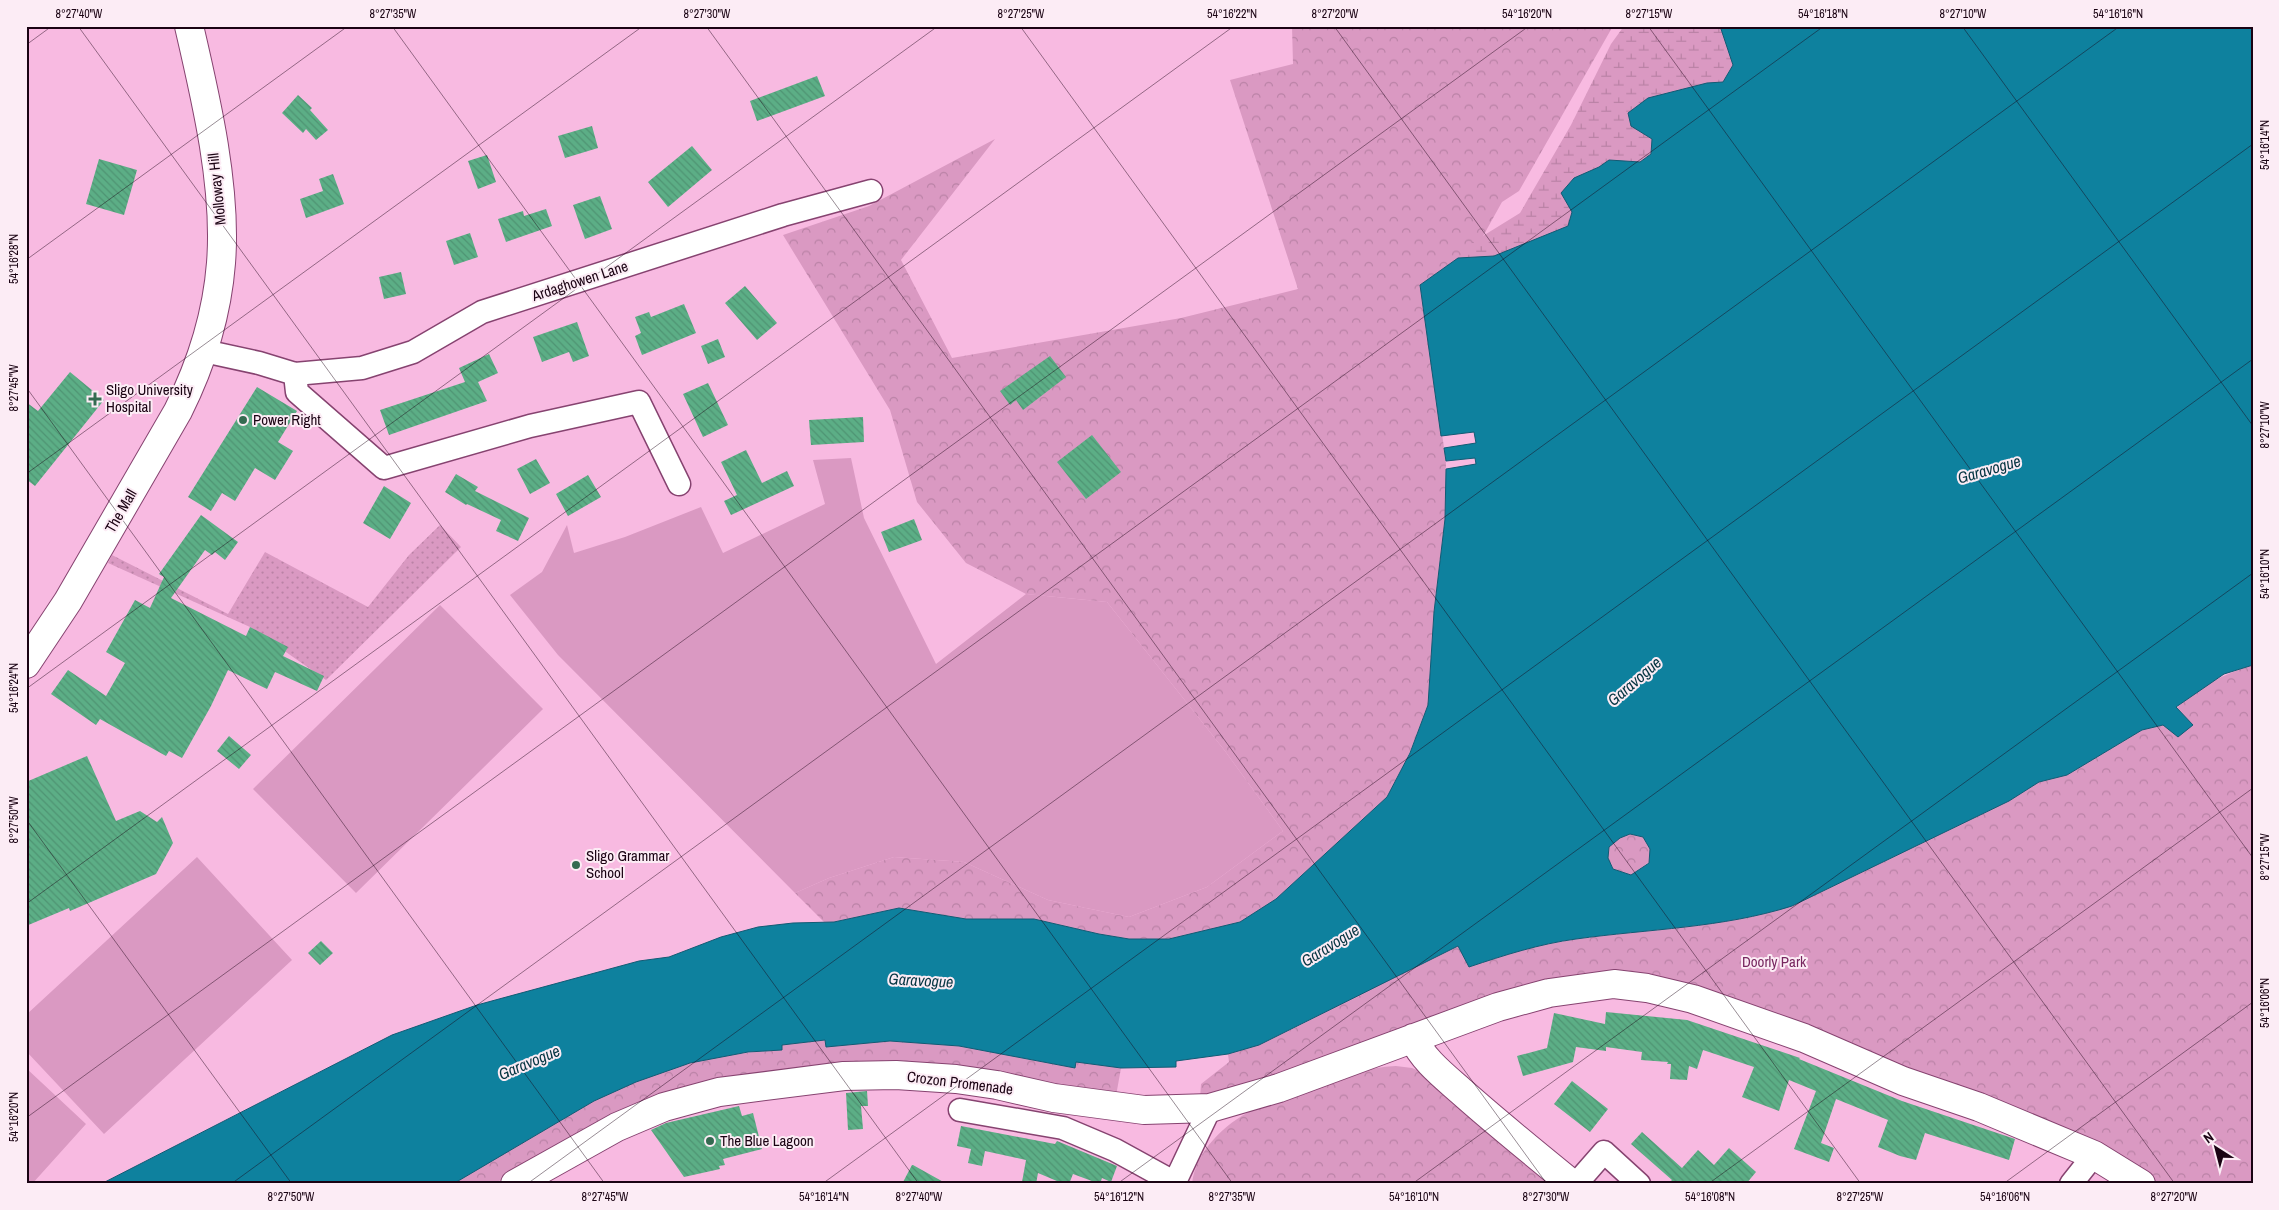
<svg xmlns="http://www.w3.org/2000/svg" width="2279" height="1210" viewBox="0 0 2279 1210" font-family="'Archivo Narrow',sans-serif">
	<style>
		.grass { fill: #da99c2 }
		.forest { fill: url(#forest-crowns) }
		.wetland { fill: url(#wetland-marsh) }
		.garden { fill: url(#garden-dots) }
		.water { fill: #0e819e; stroke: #125b74; fill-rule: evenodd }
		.building { fill: url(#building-back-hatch) }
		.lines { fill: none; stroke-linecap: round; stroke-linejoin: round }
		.minor-casing { stroke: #864370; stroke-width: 25 }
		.tertiary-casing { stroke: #864370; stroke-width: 30 }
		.secondary-casing { stroke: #864370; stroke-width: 30 }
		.minor { stroke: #fff; stroke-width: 22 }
		.tertiary { stroke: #fff; stroke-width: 28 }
		.secondary { stroke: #fff; stroke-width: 28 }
		.ticks { fill: none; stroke: #1a0313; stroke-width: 1; stroke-opacity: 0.45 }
		.poi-dot { fill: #346b51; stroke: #fcecf5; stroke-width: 2 }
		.labels { text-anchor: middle; stroke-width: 4; stroke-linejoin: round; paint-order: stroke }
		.street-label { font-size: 15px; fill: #1a0313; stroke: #fcecf5 }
		.poi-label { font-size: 15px; fill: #1a0313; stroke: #fcecf5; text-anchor: start }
		.park-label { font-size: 15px; fill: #77275f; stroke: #fcecf5 }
		.water-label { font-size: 16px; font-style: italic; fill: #063542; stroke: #fcecf5 }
		.neatline { fill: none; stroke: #1a0313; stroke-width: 2 }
		.ticks-label { font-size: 12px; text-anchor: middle; fill: #1a0313 }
	</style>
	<defs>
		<pattern id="forest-crowns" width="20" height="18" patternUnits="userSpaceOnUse" patternTransform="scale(1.25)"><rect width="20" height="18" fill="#da99c2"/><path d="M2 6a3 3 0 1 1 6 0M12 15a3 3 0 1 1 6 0" fill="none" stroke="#ba82a6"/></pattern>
		<pattern id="wetland-marsh" width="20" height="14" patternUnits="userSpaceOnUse" patternTransform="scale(1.25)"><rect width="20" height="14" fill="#da99c2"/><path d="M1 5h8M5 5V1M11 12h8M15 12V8" fill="none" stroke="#ba82a6"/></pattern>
		<pattern id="garden-dots" width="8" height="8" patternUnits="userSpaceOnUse" patternTransform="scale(1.25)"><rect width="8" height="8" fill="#da99c2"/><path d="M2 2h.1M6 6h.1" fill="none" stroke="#ba82a6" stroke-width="1.8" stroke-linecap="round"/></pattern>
		<pattern id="building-back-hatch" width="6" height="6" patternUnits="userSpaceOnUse" patternTransform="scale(1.25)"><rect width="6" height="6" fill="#5cae86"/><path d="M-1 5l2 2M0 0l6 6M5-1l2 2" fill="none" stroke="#4f9473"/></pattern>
	</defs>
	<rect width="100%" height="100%" fill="#f8bae1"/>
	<path class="grass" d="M851,458L864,518L936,664L1026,594L1107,602L1225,751L1283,831L1207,887L1129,917L1048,900L964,862L894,857L829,878L795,893L558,655L510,595L542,572L567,525L574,553L625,537L701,507L723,553L825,504L813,460Z
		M440,605L543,709L356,893L253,789Z
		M197,857L292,960L104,1134L26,1051V1015Z
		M26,1068L86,1124L32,1184L26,1180Z"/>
	<path class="forest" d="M1292,26H1613L1519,191L1502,202L1472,256L1420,285L1446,461L1445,519L1434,612L1428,705L1410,752L1387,797L1276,899L1240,922L1213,930L1169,939H1129L1099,934L1034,919H966L899,908L834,922H824L795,893L829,878L894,857L964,862L1048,900L1129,917L1207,887L1283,831L1225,751L1107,602L1026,594L966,563L917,502L890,410L783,235L869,206L995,139L901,260L952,358L1181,318L1298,289L1230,80L1293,64Z
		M2253,665V1184H2160L2099,1148L1644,977L1200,1099L1201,1084L1229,1062L1228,1054C1271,1042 1304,1023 1344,1002C1381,983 1420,964 1458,946L1470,967L1524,948L1577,939L1710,923L1792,906L2009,801L2039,782L2067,775L2142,730L2163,725C2184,694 2217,676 2253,665Z
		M1630,834L1643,837L1650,849L1649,862L1631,875L1613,869L1608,858L1609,847L1620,838Z
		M826,1040V1047L890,1041L959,1046L1075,1068L1076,1062L1121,1068L1116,1096L818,1070L541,1156L494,1184H453C528,1140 605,1084 691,1063C721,1055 751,1052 782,1050V1045Z
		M1396,1066L1412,1068L1431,1076L1557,1184H1192C1195,1152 1225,1123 1253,1110C1273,1102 1295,1096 1315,1089C1342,1078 1366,1067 1396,1066Z"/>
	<path class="wetland" d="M1624,26H1768L1733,65L1723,82L1707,84L1652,139L1651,154L1640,162L1583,231L1459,272L1465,247L1520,213L1571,125L1611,44Z"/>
	<path class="garden" d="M440,525L461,547L326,680L250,627L108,563L112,555L228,614L265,552L368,607L409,555Z"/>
	<path class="water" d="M1720,26H2253V665L2224,674L2176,707L2193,725L2178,737L2163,725L2142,730L2067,775L2039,782L2009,801L1792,906C1723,928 1648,929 1576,939C1539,944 1505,955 1469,967L1458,946L1259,1045L1228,1054L1176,1061V1067L1121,1068L1076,1062L1075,1068L959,1046L890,1041L826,1047L825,1040L782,1045V1050L748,1052L690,1063L636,1082L594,1101L453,1184H101L392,1035L477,1005L639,961L669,957L721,937L758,927L793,923L834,922L899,908L966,919H1034L1099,934L1129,939H1169L1240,922L1276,899L1387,797L1410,753L1428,705L1434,612L1445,519L1446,469L1476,464L1475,458L1446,461L1444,448L1476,443L1474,432L1441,436L1420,285L1458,258L1494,256L1568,226L1572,212L1561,193L1574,178L1599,167L1609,160L1640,162L1651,154L1652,139L1631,126L1628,113L1648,98L1707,83L1723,82L1733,65ZM1630,834L1643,837L1650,849L1649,863L1631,875L1613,869L1608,858L1609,847L1620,838Z"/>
	<path class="building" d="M817,76L825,96L757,121L750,101Z
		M298,95L312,108L310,110L328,130L316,140L306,129L303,133L282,113Z
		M592,126L598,148L565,158L558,136Z
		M692,146L712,170L668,207L648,182Z
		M487,155L496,182L478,189L468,161Z
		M99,159L137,170L124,215L86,204Z
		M333,174L344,204L306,218L300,199L323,191L319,179Z
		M600,196L612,229L585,239L573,205Z
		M546,209L552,226L506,242L498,219L523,211L524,216Z
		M470,233L478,257L454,265L446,241Z
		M401,272L406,294L384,299L379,277Z
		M745,286L777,323L757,340L725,303Z
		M684,304L696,333L642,355L635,336L641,333L635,317L649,312L651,317Z
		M577,322L589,356L573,362L569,352L542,362L533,337Z
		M718,339L725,357L708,364L701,346Z
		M489,354L498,373L478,382L487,401L389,435L380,410L465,382L459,368Z
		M1050,356L1066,377L1023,410L1016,400L1010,405L1000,391Z
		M70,372L104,400L35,486L26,479V402L38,411Z
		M708,383L728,425L703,437L683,394Z
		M257,387L297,411L278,442L293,451L275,480L255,468L235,501L222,493L211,511L188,497Z
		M863,417L864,442L811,445L809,420Z
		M1092,435L1121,472L1086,499L1057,462Z
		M746,450L762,483L787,471L794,486L731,515L724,501L737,495L721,462Z
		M536,459L550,483L530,494L517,469Z
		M456,474L478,487L475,491L529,518L518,541L496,531L501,520L467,504L466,505L445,492Z
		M588,475L601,497L568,516L556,494Z
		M384,486L411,503L390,539L363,523Z
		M201,515L238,542L225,560L215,552L212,555L205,550L171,598L246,636L250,627L288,647L283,656L324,676L317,691L275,672L267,689L228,670L211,706L182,758L169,751L166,756L100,719L96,725L51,694L68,670L106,696L125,663L106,652L135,600L150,608L164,577L159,574Z
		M914,519L922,540L889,552L881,532Z
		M229,736L251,755L239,769L217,751Z
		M87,756L116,821L140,811L157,822L162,817L173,843L156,874L70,911L69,908L26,926V782Z
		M321,941L333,953L320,965L308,953Z
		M1606,1012L1687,1020L1800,1058L1799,1059L1902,1101L2015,1139L2009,1160L1925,1133L1916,1160L1900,1156L1878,1147L1888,1120L1836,1099L1821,1143L1834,1148L1829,1162L1794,1149L1816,1091L1789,1080L1779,1111L1742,1097L1754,1067L1703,1050L1697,1069L1689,1066L1687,1080L1670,1079L1671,1064H1667L1668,1062L1641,1060L1642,1052L1606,1047V1051L1576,1047L1573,1062L1523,1076L1517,1056L1547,1048L1554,1013L1605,1024Z
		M1572,1081L1608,1109L1590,1132L1554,1104Z
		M867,1091L868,1106H861L863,1129L848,1130L846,1093Z
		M739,1106L742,1116L753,1113L762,1149L723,1159L725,1165L719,1166L720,1169L684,1177L651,1130L666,1123Z
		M961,1126L1055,1144L1057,1141L1117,1166L1111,1182L1102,1178L1100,1184L1073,1174L1069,1184H1064L1038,1173L1036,1184L1022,1182L1026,1160L985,1151L982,1166L968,1163L971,1149L957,1146Z
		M1642,1132L1682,1168L1698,1150L1714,1165L1729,1148L1756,1172L1746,1184H1668L1672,1180L1631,1144Z
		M912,1165H913L947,1184H902Z"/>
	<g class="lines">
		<g class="minor-casing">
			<path id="minor" d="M204,351L259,363L295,374L297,392L384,468L530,426L639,402L679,484
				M295,374L362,368L413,352L482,312L783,215L871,191
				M960,1110L1063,1128L1115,1150L1177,1184
				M1174,1184L1210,1108
				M1576,1184L1604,1152L1639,1184
				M2071,1184L2094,1155"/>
		</g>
		<g class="tertiary-casing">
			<path id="tertiary" d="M1413,1038C1423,1060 1444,1076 1462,1092C1498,1124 1535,1154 1572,1184
				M515,1184L617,1127L664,1107L719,1092L844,1076L896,1075L956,1079L997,1085L1054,1098L1144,1110L1210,1108L1279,1088L1498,1007L1549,993L1614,984L1647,988L1693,999L1804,1038L1903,1081L1979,1107L2094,1155L2141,1184"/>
		</g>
		<g class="secondary-casing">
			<path id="secondary" d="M26,664L68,601L178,411C201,365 217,315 221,263C227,188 206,99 189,26"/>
		</g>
		<use href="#minor" class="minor"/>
		<use href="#tertiary" class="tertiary"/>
		<use href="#secondary" class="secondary"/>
	</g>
	<path class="ticks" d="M78,26L919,1184M392,26L1233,1184M706,26L1547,1184M1020,26L1861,1184M1334,26L2175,1184M1648,26L2253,858M1962,26L2253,426M26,45L52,26M26,260L348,26M26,387L605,1184M26,474L643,26M26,689L938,26M26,819L292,1184M26,904L1234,26M26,1118L1529,26M231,1184L1824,26M527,1184L2120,26M822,1184L2253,144M1117,1184L2253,359M1412,1184L2253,573M1708,1184L2253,788M2003,1184L2253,1002"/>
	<g class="poi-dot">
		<path d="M92.5 391.5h5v5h5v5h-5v5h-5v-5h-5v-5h5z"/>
		<circle cx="243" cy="420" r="5"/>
		<circle cx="576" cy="865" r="5"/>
		<circle cx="710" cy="1141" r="5"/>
	</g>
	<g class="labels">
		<g class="street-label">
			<text transform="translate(217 189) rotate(-96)" y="5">Molloway Hill</text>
			<text transform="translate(580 281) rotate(-18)" y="5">Ardaghowen Lane</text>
			<text transform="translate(121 511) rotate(-60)" y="5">The Mall</text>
			<text transform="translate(960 1083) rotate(7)" y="5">Crozon Promenade</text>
		</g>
		<g class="poi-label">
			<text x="106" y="395">Sligo University<tspan x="106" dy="17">Hospital</tspan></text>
			<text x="253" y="425">Power Right</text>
			<text x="586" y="861">Sligo Grammar<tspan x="586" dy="17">School</tspan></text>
			<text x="720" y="1146">The Blue Lagoon</text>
		</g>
		<g class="park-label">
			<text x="1774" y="967">Doorly Park</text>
		</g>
		<g class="water-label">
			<text transform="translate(1989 469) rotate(-16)" y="6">Garavogue</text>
			<text transform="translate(1634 681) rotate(-41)" y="6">Garavogue</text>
			<text transform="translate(1330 945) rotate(-32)" y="6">Garavogue</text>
			<text transform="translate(921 980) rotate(3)" y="6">Garavogue</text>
			<text transform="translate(529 1062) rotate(-23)" y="6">Garavogue</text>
		</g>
	</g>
	<rect width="2279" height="1210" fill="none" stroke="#fcecf5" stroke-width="55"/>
	<g transform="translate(2216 1148) rotate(324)" stroke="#fcecf5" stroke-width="4" paint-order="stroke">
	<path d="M0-4L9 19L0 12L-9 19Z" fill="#1a0313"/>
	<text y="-8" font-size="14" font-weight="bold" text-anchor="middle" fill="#1a0313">N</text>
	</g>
	<rect x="28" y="28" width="2224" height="1154" class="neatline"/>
	<g class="ticks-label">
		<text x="79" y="18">8°27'40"W</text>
		<text x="393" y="18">8°27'35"W</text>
		<text x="707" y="18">8°27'30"W</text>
		<text x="1021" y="18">8°27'25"W</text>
		<text x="1232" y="18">54°16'22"N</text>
		<text x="1335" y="18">8°27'20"W</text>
		<text x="1527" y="18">54°16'20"N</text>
		<text x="1649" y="18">8°27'15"W</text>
		<text x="1823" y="18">54°16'18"N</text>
		<text x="1963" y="18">8°27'10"W</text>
		<text x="2118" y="18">54°16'16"N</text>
		<text transform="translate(2265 145) rotate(-90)" y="4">54°16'14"N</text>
		<text transform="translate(14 259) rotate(-90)" y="4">54°16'28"N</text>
		<text transform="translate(14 388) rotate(-90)" y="4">8°27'45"W</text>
		<text transform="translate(2265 425) rotate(-90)" y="4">8°27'10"W</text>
		<text transform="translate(2265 574) rotate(-90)" y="4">54°16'10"N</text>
		<text transform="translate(14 688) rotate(-90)" y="4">54°16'24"N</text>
		<text transform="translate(14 820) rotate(-90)" y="4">8°27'50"W</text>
		<text transform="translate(2265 857) rotate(-90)" y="4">8°27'15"W</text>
		<text transform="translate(2265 1003) rotate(-90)" y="4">54°16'06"N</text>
		<text transform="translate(14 1117) rotate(-90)" y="4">54°16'20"N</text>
		<text x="291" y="1201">8°27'50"W</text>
		<text x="605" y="1201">8°27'45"W</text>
		<text x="824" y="1201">54°16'14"N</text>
		<text x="919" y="1201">8°27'40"W</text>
		<text x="1119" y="1201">54°16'12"N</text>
		<text x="1232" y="1201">8°27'35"W</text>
		<text x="1414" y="1201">54°16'10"N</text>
		<text x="1546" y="1201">8°27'30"W</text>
		<text x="1710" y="1201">54°16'08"N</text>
		<text x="1860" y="1201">8°27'25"W</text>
		<text x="2005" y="1201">54°16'06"N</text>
		<text x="2174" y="1201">8°27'20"W</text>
	</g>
</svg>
